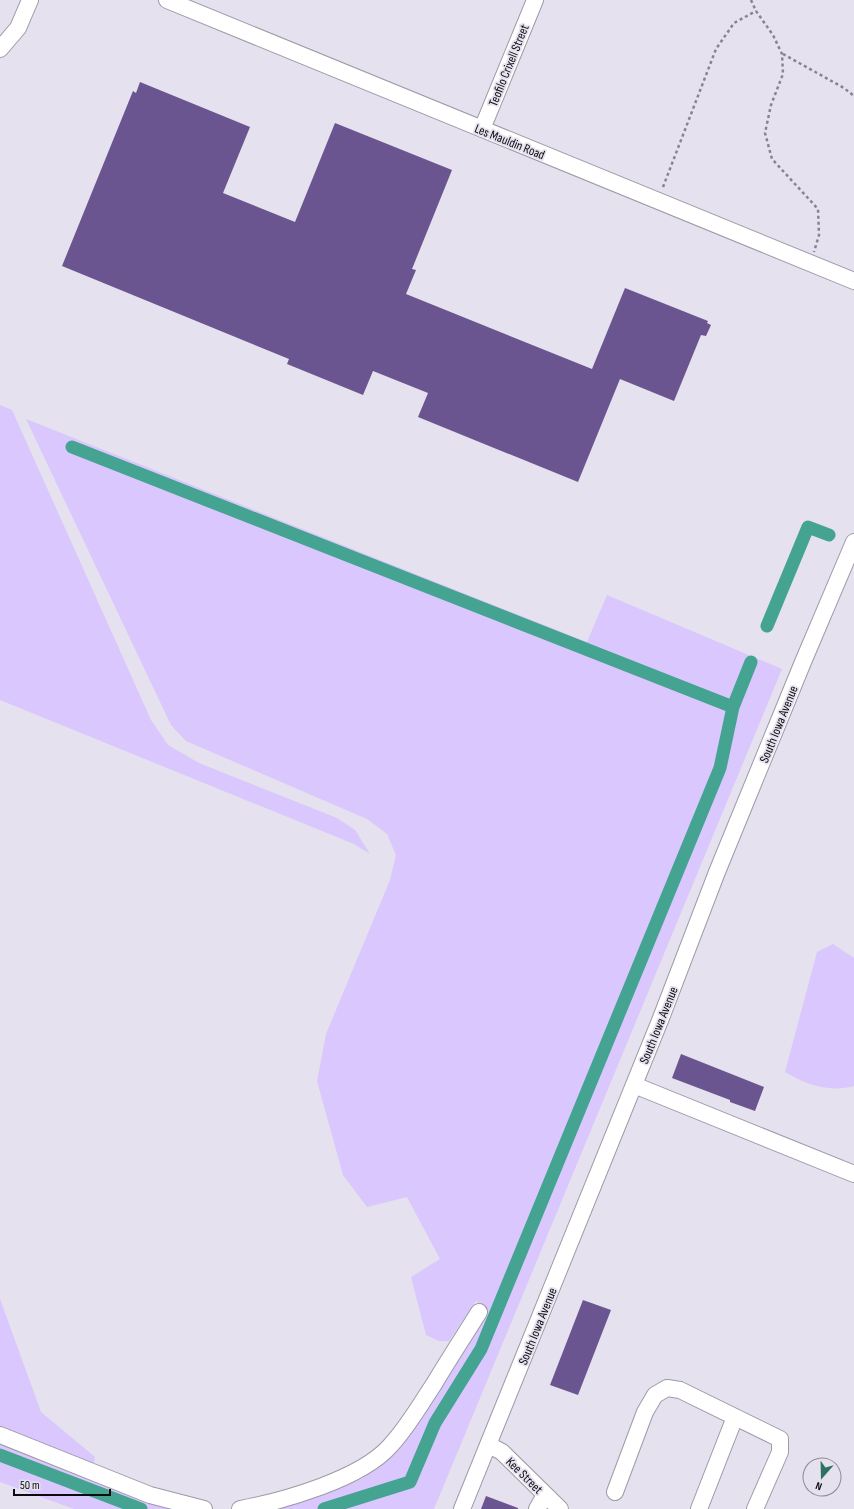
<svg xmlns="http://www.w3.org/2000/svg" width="854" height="1509" viewBox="0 0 854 1509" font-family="'Sofia Sans Condensed',sans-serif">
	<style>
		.green { fill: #d9c7fe }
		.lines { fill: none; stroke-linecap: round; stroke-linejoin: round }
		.canal { stroke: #44a391; stroke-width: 13 }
		.building { fill: #6a5590 }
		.minor-casing { stroke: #9e9aa6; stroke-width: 18 }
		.path { stroke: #86848d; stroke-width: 2.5; stroke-dasharray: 3 3; stroke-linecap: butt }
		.minor { stroke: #fff; stroke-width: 16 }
		.labels { text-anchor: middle; stroke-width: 3.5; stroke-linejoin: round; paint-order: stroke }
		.street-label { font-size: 13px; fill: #0c0b0f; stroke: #e5e1ee }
	</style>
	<rect width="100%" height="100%" fill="#e5e1ee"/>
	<path class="green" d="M0,405L12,410L151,720L168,745L199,763L337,818L355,830L370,854L354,844L0,700Z
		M26,419L587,642L607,595L782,669L434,1509H275L362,1479L381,1463L487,1308L476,1301L449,1341H439L426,1335L411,1277L440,1259L407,1197L367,1207L343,1175L317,1081L326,1034L390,880L396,855L387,834L367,819L186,741L171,725Z
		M833,944L854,958V1086C830,1093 805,1084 785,1072L817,952Z
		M0,1299L41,1412L95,1457L93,1468L0,1430Z
		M0,1436L186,1509H74L0,1482Z"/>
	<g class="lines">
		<path class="canal" d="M72,447L733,707
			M767,626L808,527L829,535
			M0,1455L141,1509
			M324,1509L410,1482L435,1423L481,1349L720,768L733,707L751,662"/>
	</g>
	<path class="building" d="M140,82L250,127L223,193L295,222L335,123L452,170L412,269L416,270L406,294L592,369L625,288L708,321L707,323L711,325L706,336L701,335L674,401L620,379L578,482L418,417L428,393L373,371L363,395L287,364L289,359L62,266L133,91L136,93Z
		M681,1054L764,1087L755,1111L730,1102V1100L672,1078Z
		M583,1300L611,1310L578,1395L550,1385Z
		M486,1496L518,1508V1509H481Z"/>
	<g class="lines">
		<g class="minor-casing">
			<path id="minor" d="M167,0L854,281
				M0,49L18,28L30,0
				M482,129L535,0
				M634,1085L854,1174
				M0,1435L150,1495L204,1509
				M489,1445L502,1452L560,1509
				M615,1492L645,1412L655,1395L667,1388L680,1390L780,1439V1452L755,1509
				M240,1509C283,1501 361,1479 390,1446C407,1428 420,1405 434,1384C449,1359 464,1336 479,1312
				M462,1509L661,1018L717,872L803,662L854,542
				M537,1509L545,1495
				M699,1509L735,1417"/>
		</g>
		<path class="path" d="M751,0L756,11L773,35L782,54L783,74L771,105L765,133L772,159L818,209L819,235L814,252
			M783,54L844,88L854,96
			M663,187L716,49L734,23L756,11"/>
		<use href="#minor" class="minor"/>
	</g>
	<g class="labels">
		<g class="street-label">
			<text transform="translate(508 65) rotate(-68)" y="5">Teofilo Crixell Street</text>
			<text transform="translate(510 141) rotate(22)" y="5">Les Mauldin Road</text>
			<text transform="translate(778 724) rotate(-68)" y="5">South Iowa Avenue</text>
			<text transform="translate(658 1025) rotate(-68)" y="5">South Iowa Avenue</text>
			<text transform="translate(537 1326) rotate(-68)" y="5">South Iowa Avenue</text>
			<text transform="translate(525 1475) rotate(45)" y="5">Kee Street</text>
		</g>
	</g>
	<g transform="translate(822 1477) rotate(200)"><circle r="19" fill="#e5e1ee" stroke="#8e8b95"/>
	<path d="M0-3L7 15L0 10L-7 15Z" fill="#2c7164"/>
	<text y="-6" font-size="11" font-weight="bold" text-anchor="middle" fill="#0c0b0f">N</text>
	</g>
	<path d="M14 1489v6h96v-6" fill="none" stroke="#0c0b0f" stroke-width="2"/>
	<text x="20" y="1489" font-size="12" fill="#0c0b0f" stroke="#e5e1ee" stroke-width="3" paint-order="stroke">50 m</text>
</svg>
